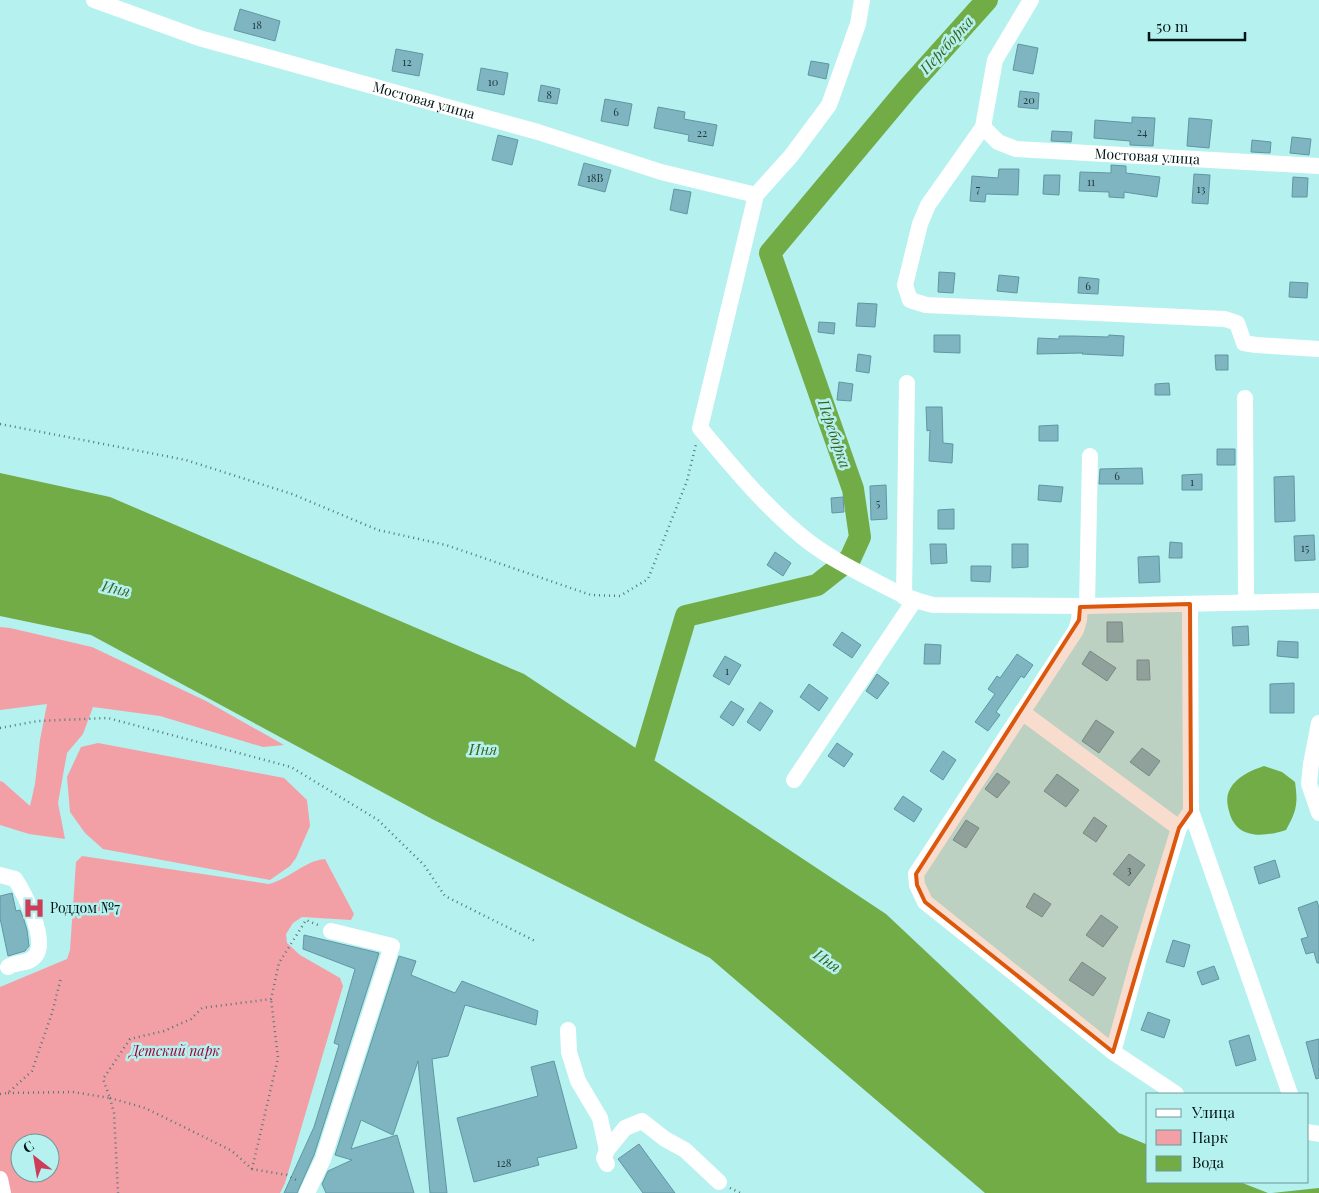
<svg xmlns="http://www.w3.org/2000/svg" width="1319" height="1193" viewBox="0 0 1319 1193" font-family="'Playfair Display',serif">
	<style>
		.green { fill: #f39fa6; fill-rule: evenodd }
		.water { fill: #71ac46 }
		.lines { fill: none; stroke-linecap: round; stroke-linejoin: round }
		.river { stroke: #71ac46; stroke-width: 22 }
		.building { fill: #7eb5c1; stroke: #6096a2 }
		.path { stroke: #527978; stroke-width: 2.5; stroke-dasharray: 1 4; stroke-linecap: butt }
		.minor { stroke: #fff; stroke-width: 16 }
		.marked { fill: #dc560c; fill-opacity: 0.2; stroke: #dc560c; stroke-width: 4; stroke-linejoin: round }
		.labels { text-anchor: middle; stroke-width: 5; stroke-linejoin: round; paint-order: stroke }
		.number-label { font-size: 11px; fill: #203d40 }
		.street-label { font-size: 14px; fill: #001515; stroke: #b5f1ef }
		.poi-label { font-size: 14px; fill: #001515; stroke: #b5f1ef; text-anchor: start }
		.park-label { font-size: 14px; font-style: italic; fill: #9e0235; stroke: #b5f1ef }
		.water-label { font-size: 15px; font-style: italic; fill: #3d631f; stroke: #b5f1ef }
	</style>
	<rect width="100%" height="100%" fill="#b5f1ef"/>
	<path class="green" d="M0,627L10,628L92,647L206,701L284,745L263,747L160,716L93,707L83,734L67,753L58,803L65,839L29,834L0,825V781L3,782L30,806L35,784L40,740L47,704L0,710Z
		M98,743L284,778L307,800L310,826L296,858L290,866L270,880L103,849L85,833L70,812L67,777L81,747Z
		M82,856L269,884C289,879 304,861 325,859L354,914L351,920L302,917L293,923L286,934L287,943L300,955L340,978L343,986L285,1183L280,1193H0V987L67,959L70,950L76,862ZM20,1143H50V1173H20Z"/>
	<path class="water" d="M0,473L110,497L524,674L886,914L1119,1133L1148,1145V1182H1240L1268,1193H985L710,958L432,819L91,635L0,616Z
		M1264,766L1282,772L1295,782C1298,804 1297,810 1286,830C1264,837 1236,840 1229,811C1227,804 1226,796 1230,789C1236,777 1252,770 1264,766Z
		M1319,1188V1193H1272Z"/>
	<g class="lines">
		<path class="river" d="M636,784L686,616L817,585L850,559L860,537L853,489L770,253L908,88L987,0"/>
	</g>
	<path class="building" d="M240,9L280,21L275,41L234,30Z
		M1018,44L1038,48L1033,74L1013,70Z
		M396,49L423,54L419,76L392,71Z
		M811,61L829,64L826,79L808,75Z
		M481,68L508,73L504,95L477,90Z
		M541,85L560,89L557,104L538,101Z
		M1020,91L1039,93L1038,109L1018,107Z
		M605,99L632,104L628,126L601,121Z
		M658,107L685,112L684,119L717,125L713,146L688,141L689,135L654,128Z
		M1132,117L1155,118L1153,146L1130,145V141L1094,138L1095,120L1132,123Z
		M1189,118L1212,120L1209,148L1187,146Z
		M1052,131L1072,132L1071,142L1051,141Z
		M498,135L518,140L512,165L492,160Z
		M1292,137L1311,139L1309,155L1290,153Z
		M1252,140L1271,142L1270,153L1251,152Z
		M584,163L611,170L605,192L578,185Z
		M1111,165L1126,166V173L1160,177L1157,197L1124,192V198L1109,197V192L1079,191L1080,172L1111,173Z
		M999,169H1019L1018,195L986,194L985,202L970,201L972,176L998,178Z
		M1194,174L1210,175L1208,204L1192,203Z
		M1044,175H1060L1059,195L1043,194Z
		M1293,177L1308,178L1307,197H1292Z
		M674,189L691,192L687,214L670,210Z
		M939,272L955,273L953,293L938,292Z
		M999,275L1019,277L1017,293L997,291Z
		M1079,277L1099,279L1098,294L1078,293Z
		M1290,282L1308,283L1307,298L1289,297Z
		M858,303L877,304L875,327L856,326Z
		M819,322L835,323L834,334L818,332Z
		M934,335H960V353L934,352Z
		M1109,335L1124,336L1123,356L1082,354L1083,353L1037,354L1038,338L1059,339V336H1073L1108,337Z
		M858,354L871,356L869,373L856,371Z
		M1215,355H1228V370H1216Z
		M839,382L853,384L851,401L837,400Z
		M1169,383L1170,395H1155V384Z
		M926,407H942L943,443L953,444L952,463L929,461L930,430L927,431Z
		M1058,425V441H1039V426Z
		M1217,449H1235V465H1217Z
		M1142,468L1143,484H1099L1100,469Z
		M1202,474V490H1182V475Z
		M1294,476L1295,521L1275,522L1274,477Z
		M886,485L887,519L871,520L870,486Z
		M1039,485L1063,487L1061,502L1038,500Z
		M843,497L844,512L832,513L831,498Z
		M954,509V529H938V510Z
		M1314,535L1315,560L1295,561L1294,536Z
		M1170,542L1182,543V558H1169Z
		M930,544H946L947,563L931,564Z
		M1012,544H1028V567L1012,568Z
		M775,552L791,563L783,576L767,565Z
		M1159,556L1160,582L1139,583L1138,557Z
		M971,566H991L990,582L971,581Z
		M1107,622H1122L1123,642H1107Z
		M1248,626L1249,645L1233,646L1232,627Z
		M842,632L861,645L852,658L833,645Z
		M1278,641L1298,642V658L1277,656Z
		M925,644L941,645L940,664H924Z
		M1090,651L1116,668L1107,681L1082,664Z
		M1017,654L1033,665L1024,678L1021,676L996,712L1000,715L988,731L975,722L995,694L988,689L997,676L1000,678Z
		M725,656L741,665L729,685L713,676Z
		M1137,660H1149L1150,680H1137Z
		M877,674L889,683L877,699L866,691Z
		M1294,683V713H1270V684Z
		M809,684L828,698L819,711L800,697Z
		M731,701L744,709L733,726L720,717Z
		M760,702L773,711L760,731L747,722Z
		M1096,720L1114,732L1099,753L1082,741Z
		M837,743L853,754L844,767L828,756Z
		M1142,748L1160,761L1149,776L1130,762Z
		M943,751L956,760L943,780L930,771Z
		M997,773L1010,782L997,798L985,789Z
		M1057,774L1079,790L1066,807L1044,791Z
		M903,796L922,809L914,822L894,809Z
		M1094,817L1107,826L1096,842L1083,833Z
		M966,820L979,828L966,848L953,840Z
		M1129,854L1145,865L1129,886L1113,874Z
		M1275,860L1280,877L1259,884L1254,867Z
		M12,893L16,911L20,910L24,920L27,930L29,946L25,951L8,956L0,918V896Z
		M1034,893L1051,904L1042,917L1026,907Z
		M1317,901L1319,908V963H1317L1314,952L1306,954L1301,939L1308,937L1298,908Z
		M1101,915L1118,927L1103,947L1086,935Z
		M304,935L379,953L314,1155L297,1193H284L314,1127L339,1045L334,1043L355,969L303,949Z
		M1173,940L1190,945L1184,967L1166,962Z
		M399,956L416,961L411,975L455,993L462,981L538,1011L536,1025L465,1005L448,1056L432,1059L447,1193H430L418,1061L393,1135L361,1120L351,1149L397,1135L414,1193H326L322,1184L328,1171L352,1160L335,1155Z
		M1082,962L1106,978L1093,996L1069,980Z
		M1214,966L1219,979L1202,985L1197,972Z
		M1148,1012L1170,1020L1164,1038L1141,1030Z
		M1249,1035L1256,1060L1236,1066L1229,1041Z
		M1319,1039V1078L1316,1079L1306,1042Z
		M554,1061L577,1148L537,1158L539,1165L474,1182L457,1118L538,1096L531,1067Z
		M639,1144L675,1193H643L618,1159Z"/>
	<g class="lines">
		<path class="path" d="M0,424L186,460L292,494L378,530L446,545L591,595L620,596L648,579L687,481L696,444
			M0,728L38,721L108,718L291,767L378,820L424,865L445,896L535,941
			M8,1093L73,1092L110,1098L103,1079L130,1039L164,1031L191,1019L202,1008L271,999L279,963L306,920L318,925
			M0,1094L8,1093L32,1071L52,1013L61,978
			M110,1098L145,1108L192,1131L232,1151L252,1169L287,1175L298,1181
			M110,1098L114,1113L118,1193
			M252,1169L278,1058L271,999
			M730,1188L740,1193"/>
		<g class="minor">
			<path id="s1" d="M94,0L199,38L538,132L661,172L756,195"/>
			<path d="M862,0L858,24L829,105L791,156L756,195L700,428C731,465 762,503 799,534C821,553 848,567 873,580C894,591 910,600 933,605L1087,606L1319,601"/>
			<path d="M1031,0L995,60L983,127L928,205L920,224L905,285L910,300L926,305L1225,319L1237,323L1244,343L1256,345L1319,349"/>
			<path id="s2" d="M983,127L998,142L1016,149L1319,166"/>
			<path d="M1245,398L1246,602"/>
			<path d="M904,597L907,383"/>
			<path d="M1087,606L1090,456"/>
			<path d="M1080,607L1079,620L1076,630L916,874L917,885L925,902L1113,1052L1176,1094"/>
			<path d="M1022,712L1179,828"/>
			<path d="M1319,723L1311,764L1309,784L1319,813"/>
			<path d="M794,780L914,601"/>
			<path d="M1191,811L1290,1094"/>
			<path d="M0,875L15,879C25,894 47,939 36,955C29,965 17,961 8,967"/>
			<path d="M568,1030L569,1052L578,1081L600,1118L607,1150"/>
			<path d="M1113,1052L1138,962L1179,828L1191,811L1190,604"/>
			<path d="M1308,1132L1319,1134"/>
			<path d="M607,1164L604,1158L607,1150L625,1128L642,1121L665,1139L685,1150L719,1182"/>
			<path d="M0,1179L3,1193"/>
			<path d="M307,1193L323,1159L392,946L331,931"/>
		</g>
	</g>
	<path class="marked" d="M1190,604L1191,811L1179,828L1113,1052L925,902L917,885L916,874L1079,620L1080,607Z"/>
	<defs>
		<g id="hospital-bare" transform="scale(1.725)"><path d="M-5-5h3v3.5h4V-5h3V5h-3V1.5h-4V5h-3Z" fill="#cd3d58" stroke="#b5f1ef" stroke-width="2.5" paint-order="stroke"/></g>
	</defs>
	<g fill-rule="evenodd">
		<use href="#hospital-bare" x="34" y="908"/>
	</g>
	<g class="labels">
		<g class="number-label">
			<text x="257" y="29">18</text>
			<text x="407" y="66">12</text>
			<text x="493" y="86">10</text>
			<text x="549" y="99">8</text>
			<text x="1029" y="104">20</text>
			<text x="616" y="116">6</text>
			<text x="1142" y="136">24</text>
			<text x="702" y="137">22</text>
			<text x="595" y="182">18В</text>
			<text x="1091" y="186">11</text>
			<text x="978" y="193">7</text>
			<text x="1201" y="193">13</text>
			<text x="1088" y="290">6</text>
			<text x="1117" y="480">6</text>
			<text x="1192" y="486">1</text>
			<text x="878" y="507">5</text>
			<text x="1305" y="552">15</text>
			<text x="727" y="675">1</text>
			<text x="1129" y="874">3</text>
			<text x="504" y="1167">128</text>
		</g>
		<g class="street-label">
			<text dy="5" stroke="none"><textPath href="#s1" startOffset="345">Мостовая улица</textPath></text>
			<text dy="5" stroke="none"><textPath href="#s2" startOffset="172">Мостовая улица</textPath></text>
		</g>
		<g class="poi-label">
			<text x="50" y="913">Роддом №7</text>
		</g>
		<g class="park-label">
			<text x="175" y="1056">Детский парк</text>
		</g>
		<g class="water-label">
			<text transform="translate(947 45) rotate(-48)" y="5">Переборка</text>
			<text transform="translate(834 434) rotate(71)" y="5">Переборка</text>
			<text transform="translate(116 589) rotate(12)" y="5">Иня</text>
			<text x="483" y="755">Иня</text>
			<text transform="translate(827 961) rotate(34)" y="5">Иня</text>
		</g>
	</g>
	<rect x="1146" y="1093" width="162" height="90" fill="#b5f1ef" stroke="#6d9998"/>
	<rect x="1156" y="1109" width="25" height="8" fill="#ffffff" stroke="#6d9998"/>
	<text x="1192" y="1118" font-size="15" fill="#001515">Улица</text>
	<rect x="1156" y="1130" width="25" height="15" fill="#f39fa6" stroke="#6d9998"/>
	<text x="1192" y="1143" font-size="15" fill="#001515">Парк</text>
	<rect x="1156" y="1156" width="25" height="15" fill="#71ac46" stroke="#6d9998"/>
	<text x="1192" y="1168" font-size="15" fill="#001515">Вода</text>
	<g transform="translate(35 1158) rotate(329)"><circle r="24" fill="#b5f1ef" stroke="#6d9998"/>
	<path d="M0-4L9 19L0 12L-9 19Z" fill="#cd3d58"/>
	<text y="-8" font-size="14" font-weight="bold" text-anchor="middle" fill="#001515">С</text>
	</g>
	<path d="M1149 32v8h96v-8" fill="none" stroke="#001515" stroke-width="2.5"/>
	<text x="1156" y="32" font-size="15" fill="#001515" stroke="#b5f1ef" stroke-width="4" paint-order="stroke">50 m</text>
</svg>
